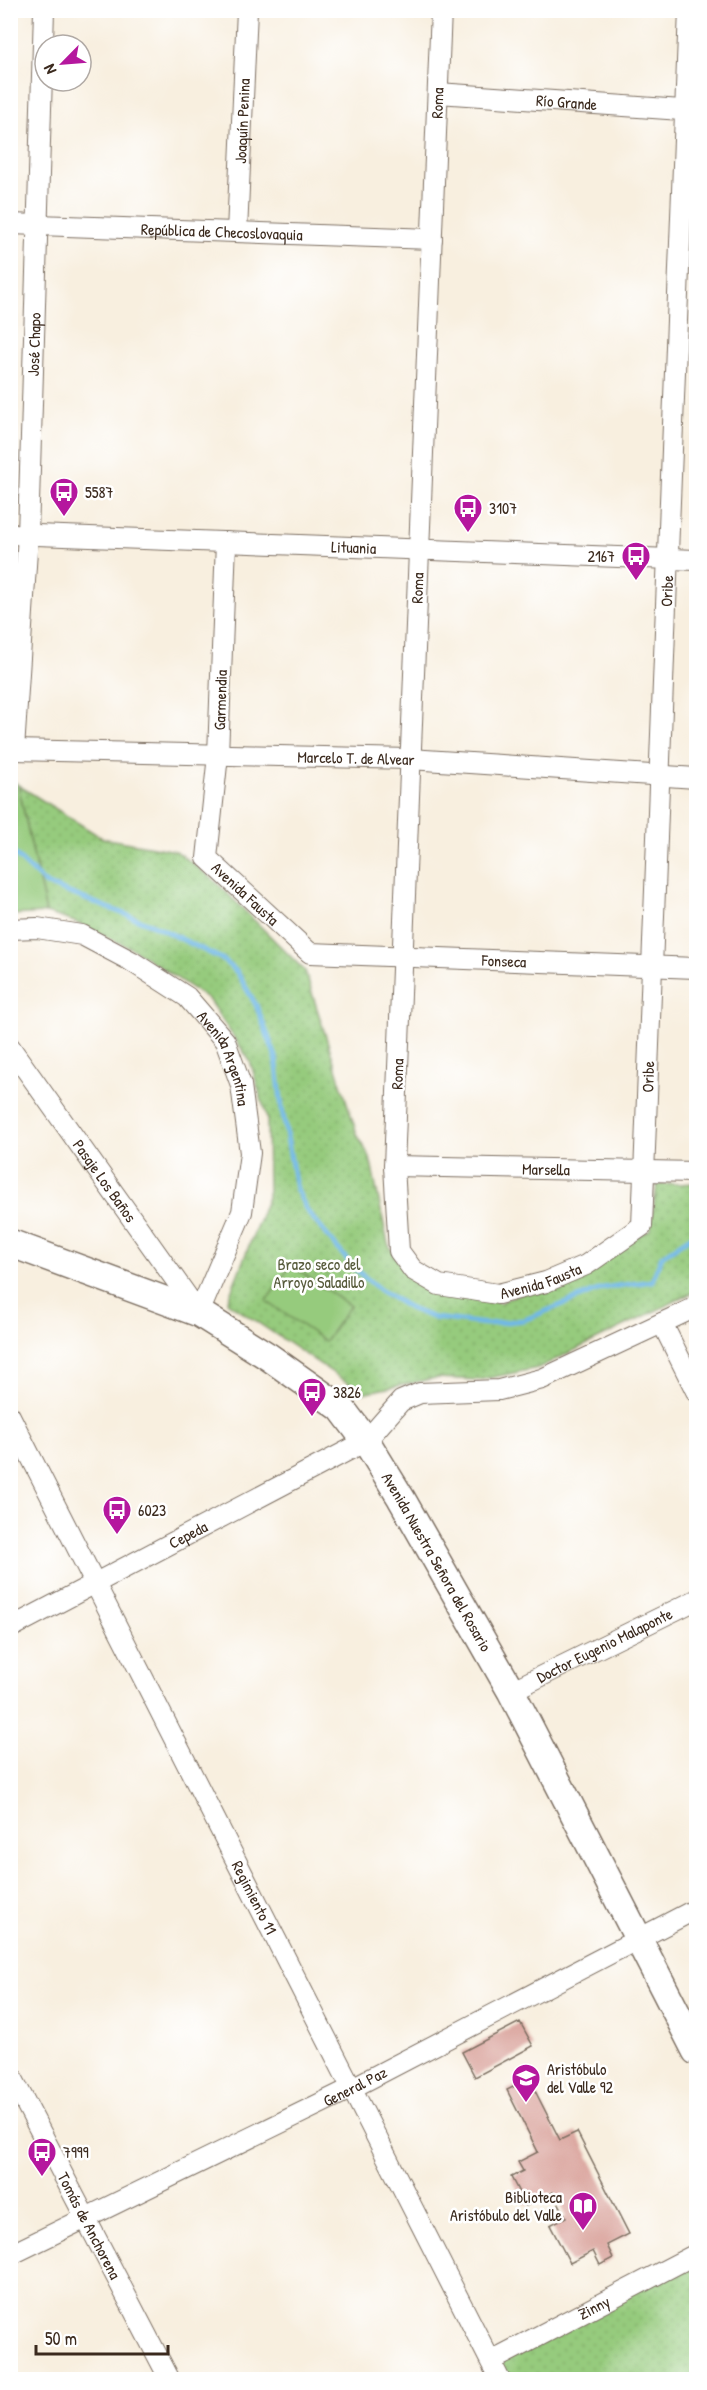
<svg xmlns="http://www.w3.org/2000/svg" width="707" height="2390" viewBox="0 0 707 2390" font-family="'Patrick Hand',sans-serif">
	<style>
		.green { fill: url(#green-dots); stroke: #687a4e; stroke-width: 1.5 }
		.pitch { fill: #96cb7d; stroke: #687a4e; stroke-width: 1.5 }
		.lines { fill: none; stroke-linecap: round; stroke-linejoin: round }
		.stream { stroke: #6fb8e7; stroke-width: 5 }
		.building { fill: #daa49d }
		.street-casing { stroke: #7d6f62; stroke-width: 22 }
		.secondary-casing { stroke: #7d6f62; stroke-width: 30 }
		.street { stroke: #fff; stroke-width: 20 }
		.secondary { stroke: #fff; stroke-width: 27 }
		.labels { text-anchor: middle; stroke-width: 5; stroke-linejoin: round; paint-order: stroke }
		.street-label { font-size: 16px; fill: #3b2a1e; stroke: #fff }
		.poi-label { font-size: 16px; fill: #3b2a1e; stroke: #fff; text-anchor: start }
		.park-label { font-size: 16px; fill: #565a3a; stroke: #fff }
	</style>
	<defs>
		<pattern id="green-dots" width="8" height="8" patternUnits="userSpaceOnUse" patternTransform="scale(1.5)"><rect width="8" height="8" fill="#96cb7d"/><path d="M2 2h.1M6 6h.1" fill="none" stroke="#82ae6c" stroke-width="1.8" stroke-linecap="round"/></pattern>
	</defs>
	<rect width="100%" height="100%" fill="#fff"/>
	<filter id="ink" filterUnits="userSpaceOnUse"><feTurbulence type="fractalNoise" baseFrequency=".0167" numOctaves="2"/><feDisplacementMap in="SourceGraphic" scale="12" xChannelSelector="R" yChannelSelector="G"/><feConvolveMatrix kernelMatrix="1 2 1 2 8 2 1 2 1" color-interpolation-filters="sRGB"/></filter>
	<filter id="wash" filterUnits="userSpaceOnUse"><feTurbulence type="fractalNoise" baseFrequency=".008" numOctaves="4" result="noise"/><feDisplacementMap in="SourceGraphic" scale="24" xChannelSelector="R" yChannelSelector="G"/><feGaussianBlur stdDeviation="1.35" result="paint"/><feColorMatrix in="noise" values="0 0 0 0 0 0 0 0 0 0 0 0 0 0 0 0 0 1.4 0 .05"/><feComposite in="paint" operator="in"/></filter>
	<g filter="url(#wash)">
		<rect width="100%" height="100%" fill="#f8efdf"/>
		<path class="green" d="M18,785L102,838L176,851L214,880L305,971L357,1134L370,1158L388,1244L406,1273L500,1303L650,1230L657,1185L696,1183V1291L538,1368L479,1380L436,1378L363,1393L227,1302L268,1197L267,1118L250,1061L208,999L133,949L75,922L46,913Z
			M696,2254V2379H500L491,2361Z"/>
		<path class="pitch" d="M10,778L18,785L46,913L11,915Z
			M291,1265L350,1306L325,1341L266,1301Z"/>
		<g class="lines">
			<path class="stream" d="M10,850L46,884L153,925L222,959L237,972L256,1005L276,1057L282,1109L296,1188L307,1211L353,1267L380,1290L411,1309L434,1318L487,1324L524,1320L603,1288L652,1281L662,1256L696,1233"/>
		</g>
		<g id="blocks">
			<path class="building" d="M520,2022L533,2046L475,2077L462,2052Z
				M529,2079L560,2140L577,2132L629,2234L607,2245L613,2258L600,2265L593,2251L570,2263L550,2225L566,2217L553,2192L526,2206L511,2177L523,2171L518,2162L538,2152L507,2090Z"/>
		</g>
	</g>
	<g filter="url(#ink)">
		<use href="#blocks" fill-opacity="0" stroke="#7d6f62" stroke-width="1.5"/>
		<g class="lines">
			<g class="street-casing">
				<g id="street">
					<path id="s1" d="M441,10L394,1166L399,1251L413,1270L439,1285L498,1294L546,1282L586,1265L642,1226L689,10"/>
					<path id="s2" d="M438,93L696,111"/>
					<path id="s3" d="M10,224L432,239"/>
					<path id="s4" d="M237,232L247,10"/>
					<path id="s5" d="M10,534L696,560"/>
					<path id="s6" d="M226,542L218,755L207,858L310,953L696,968"/>
					<path id="s7" d="M14,750L28,535L44,10"/>
					<path id="s8" d="M14,750L410,759L696,778"/>
					<path id="s9" d="M10,929L37,928L82,935L131,961L187,997L225,1041L241,1085L250,1153L242,1212L199,1313"/>
					<path id="s10" d="M10,1047L199,1313"/>
					<path id="s11" d="M394,1166L696,1172"/>
					<path d="M662,1323L696,1391"/>
					<path id="s12" d="M10,1416L500,2380"/>
					<path id="s13" d="M10,1628L366,1441L401,1401L420,1393L499,1390L542,1379L696,1307"/>
					<path id="s14" d="M511,1691L696,1600"/>
					<path id="s15" d="M10,2073L170,2380"/>
					<path id="s16" d="M10,2255L352,2088L696,1909"/>
					<path id="s17" d="M491,2361L696,2254"/>
				</g>
			</g>
			<g class="secondary-casing">
				<g id="secondary">
					<path id="s18" d="M10,1243L199,1313L269,1357L341,1408L366,1441L401,1498L511,1691L696,2051"/>
				</g>
			</g>
			<use href="#street" class="street"/>
			<use href="#secondary" class="secondary"/>
		</g>
	</g>
	<defs>
		<g id="bus-pin" transform="scale(1.5)"><path d="M0 17L-7.5 6A9.5 9.5 0 1 1 7.5 6Z" fill="#b5179e" stroke="#fff"/><path d="M-5-6H5V4H4V6H2V4H-2V6H-4V4H-5ZM-3.5-4V0h7V-4ZM-3.5 1.2v1.5H-2V1.2ZM2 1.2v1.5H3.5V1.2Z" fill="#fff"/></g>
		<g id="school-pin" transform="scale(1.5)"><path d="M0 17L-7.5 6A9.5 9.5 0 1 1 7.5 6Z" fill="#b5179e" stroke="#fff"/><path d="M0-5L7-2L0 1L-7-2ZM-4 1L0 2.5L4 1V4Q0 6-4 4Z" fill="#fff"/></g>
		<g id="library-pin" transform="scale(1.5)"><path d="M0 17L-7.5 6A9.5 9.5 0 1 1 7.5 6Z" fill="#b5179e" stroke="#fff"/><path d="M-6-4Q-3-5.5-.7-3.5V5Q-3 3-6 4ZM6-4Q3-5.5 .7-3.5V5Q3 3 6 4Z" fill="#fff"/></g>
	</defs>
	<g fill-rule="evenodd">
		<use href="#bus-pin" x="64" y="492"/>
		<use href="#bus-pin" x="468" y="508"/>
		<use href="#bus-pin" x="636" y="556"/>
		<use href="#bus-pin" x="312" y="1392"/>
		<use href="#bus-pin" x="117" y="1510"/>
		<use href="#school-pin" x="526" y="2078"/>
		<use href="#bus-pin" x="42" y="2152"/>
		<use href="#library-pin" x="583" y="2206"/>
	</g>
	<g class="labels">
		<g class="street-label">
			<text dy="6" stroke="none"><textPath href="#s2" startOffset="129">Río Grande</textPath></text>
			<text transform="translate(437 103) rotate(-88)" y="6">Roma</text>
			<text dy="6" stroke="none"><textPath href="#s4" startOffset="111">Joaquín Penina</textPath></text>
			<text dy="6" stroke="none"><textPath href="#s3" startOffset="212">República de Checoslovaquia</textPath></text>
			<text dy="6" stroke="none"><textPath href="#s7" startOffset="406">José Chapo</textPath></text>
			<text dy="6" stroke="none"><textPath href="#s5" startOffset="344">Lituania</textPath></text>
			<text transform="translate(417 588) rotate(-88)" y="6">Roma</text>
			<text dy="6" stroke="none"><textPath href="#s1" startOffset="2152">Oribe</textPath></text>
			<text transform="translate(220 700) rotate(-88)" y="6">Garmendia</text>
			<text dy="6" stroke="none"><textPath href="#s8" startOffset="342">Marcelo T. de Alvear</textPath></text>
			<text dy="6" stroke="none"><textPath href="#s6" startOffset="369">Avenida Fausta</textPath></text>
			<text dy="6" stroke="none"><textPath href="#s6" startOffset="651">Fonseca</textPath></text>
			<text dy="6" stroke="none"><textPath href="#s9" startOffset="268">Avenida Argentina</textPath></text>
			<text transform="translate(397 1074) rotate(-88)" y="6">Roma</text>
			<text dy="6" stroke="none"><textPath href="#s1" startOffset="1666">Oribe</textPath></text>
			<text dy="6" stroke="none"><textPath href="#s11" startOffset="152">Marsella</textPath></text>
			<text dy="6" stroke="none"><textPath href="#s10" startOffset="164">Pasaje Los Baños</textPath></text>
			<text dy="6" stroke="none"><textPath href="#s1" startOffset="1400">Avenida Fausta</textPath></text>
			<text dy="6" stroke="none"><textPath href="#s13" startOffset="201">Cepeda</textPath></text>
			<text dy="6" stroke="none"><textPath href="#s18" startOffset="554">Avenida Nuestra Señora del Rosario</textPath></text>
			<text dy="6" stroke="none"><textPath href="#s14" startOffset="104">Doctor Eugenio Malaponte</textPath></text>
			<text dy="6" stroke="none"><textPath href="#s12" startOffset="540">Regimiento 11</textPath></text>
			<text dy="6" stroke="none"><textPath href="#s16" startOffset="384">General Paz</textPath></text>
			<text dy="6" stroke="none"><textPath href="#s15" startOffset="172">Tomás de Anchorena</textPath></text>
			<text dy="6" stroke="none"><textPath href="#s17" startOffset="116">Zinny</textPath></text>
		</g>
		<g class="poi-label">
			<text x="85" y="498">5587</text>
			<text x="489" y="514">3107</text>
			<text x="615" y="562" text-anchor="end">2167</text>
			<text x="333" y="1398">3826</text>
			<text x="138" y="1516">6023</text>
			<text x="547" y="2075">Aristóbulo<tspan x="547" dy="18">del Valle 92</tspan></text>
			<text x="63" y="2158">7999</text>
			<text x="562" y="2203" text-anchor="end">Biblioteca<tspan x="562" dy="18">Aristóbulo del Valle</tspan></text>
		</g>
		<g class="park-label">
			<text x="319" y="1270">Brazo seco del<tspan x="319" dy="18">Arroyo Saladillo</tspan></text>
		</g>
	</g>
	<rect width="707" height="2390" fill="none" stroke="#fff" stroke-width="36"/>
	<g transform="translate(63 63) rotate(245)"><circle r="28" fill="#ffffff" stroke="#b1aaa5" stroke-width="1.5"/>
	<path d="M0-4.5L10 22L0 15L-10 22Z" fill="#b5179e"/>
	<text y="-9" font-size="16" font-weight="bold" text-anchor="middle" fill="#3b2a1e">N</text>
	</g>
	<path d="M36 2345v9h132v-9" fill="none" stroke="#3b2a1e" stroke-width="3"/>
	<text x="45" y="2345" font-size="18" fill="#3b2a1e" stroke="#ffffff" stroke-width="4.5" paint-order="stroke">50 m</text>
</svg>
